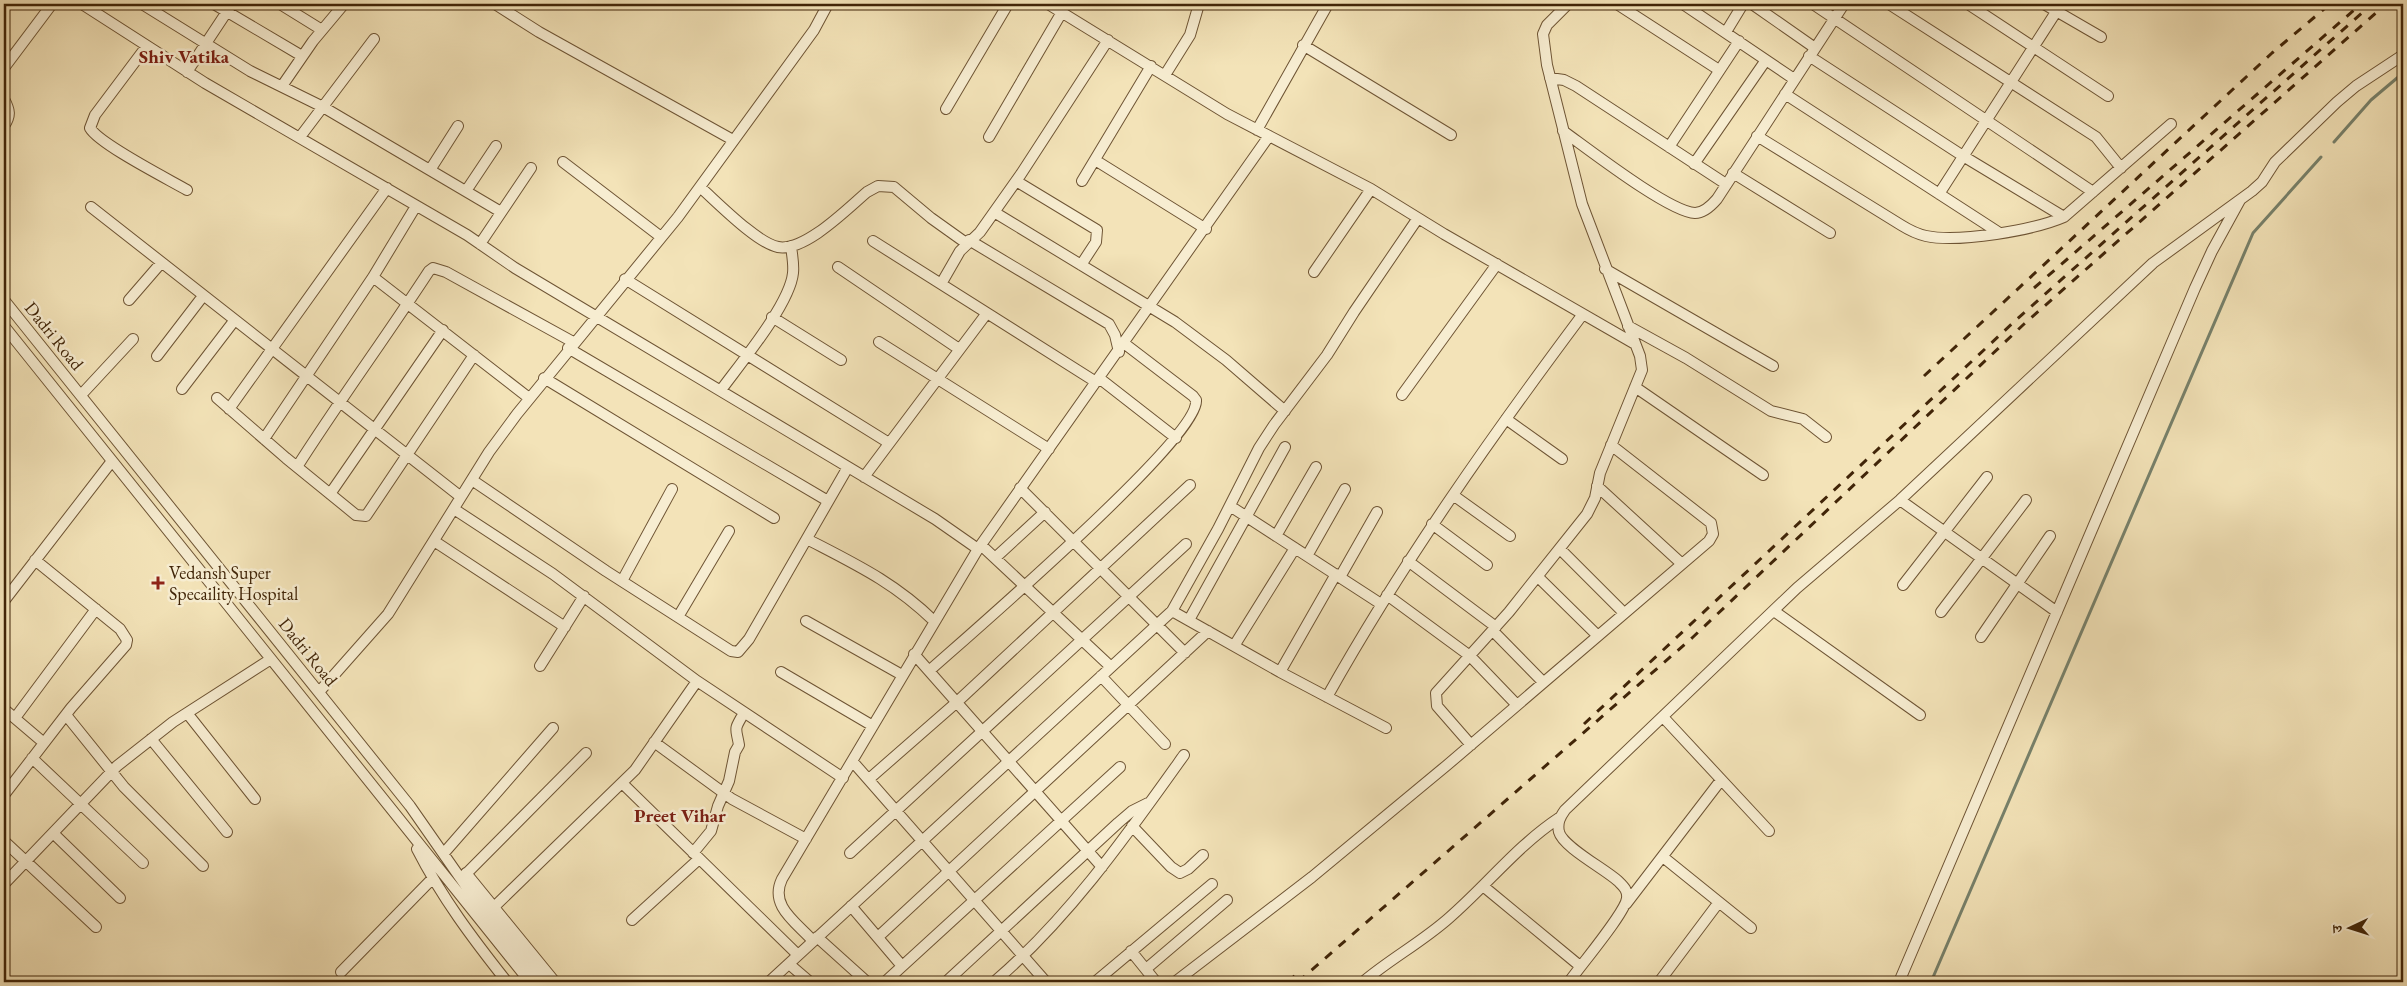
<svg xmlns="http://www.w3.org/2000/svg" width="2407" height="986" viewBox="0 0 2407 986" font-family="'EB Garamond','Noto Serif Devanagari',serif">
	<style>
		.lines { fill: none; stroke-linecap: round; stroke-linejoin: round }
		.stream { stroke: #77816b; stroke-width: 3 }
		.minor-casing { stroke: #6e5434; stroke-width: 12 }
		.minor { stroke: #f7edd1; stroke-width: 10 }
		.rail { stroke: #412508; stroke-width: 3; stroke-dasharray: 9 9; stroke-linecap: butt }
		.poi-dot { fill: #8f2418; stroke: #f7edd1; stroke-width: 2 }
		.labels { text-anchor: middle; stroke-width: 5; stroke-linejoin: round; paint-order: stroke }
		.street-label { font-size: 18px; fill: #412508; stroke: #f7edd1 }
		.poi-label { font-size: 18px; fill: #412508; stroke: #f7edd1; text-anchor: start }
		.neighbourhood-label { font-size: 19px; font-weight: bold; fill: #7a1f14; stroke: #f7edd1 }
	</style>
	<rect width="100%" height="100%" fill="#f3e3b8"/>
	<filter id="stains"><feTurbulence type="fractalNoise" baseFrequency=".004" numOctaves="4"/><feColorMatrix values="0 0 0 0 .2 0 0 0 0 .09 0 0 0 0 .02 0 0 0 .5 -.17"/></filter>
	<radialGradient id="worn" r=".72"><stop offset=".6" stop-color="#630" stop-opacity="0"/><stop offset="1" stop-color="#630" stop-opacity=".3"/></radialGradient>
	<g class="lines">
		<path class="stream" d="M2334,142L2371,100L2403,73
			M1931,982L2253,233L2321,157"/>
		<g class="minor-casing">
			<path id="minor" d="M82,4L205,83L467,235L515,268L935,519L978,549
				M142,4L250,71L323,107L501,212
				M214,4L302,56
				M280,4L322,30
				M495,4L539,32L733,140
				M1048,4L1227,114L1371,189L1444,234L1635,344
				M1617,4L1719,70
				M1683,4L1794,79
				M1752,4L1815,48
				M1813,4L2093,192
				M1889,4L2096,137L2121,168
				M1968,4L2108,96
				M2044,4L2101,37
				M1726,32L1743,4
				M1303,45L1451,135
				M146,47L95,115L90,128C99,144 168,179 187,190
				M1809,56L1963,156L2064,217
				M4,68L52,4
				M187,72L232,4
				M1165,75L1190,35L1199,4
				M1550,78L1564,80L1576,86L1726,184
				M282,86L313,41L344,4
				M1785,94L1998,232
				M4,99C10,110 11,116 4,126
				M946,109L1008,4
				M1257,130L1328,4
				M1563,131C1587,148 1669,212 1695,213C1704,213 1711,206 1717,199L1844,4
				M1757,136L1901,225C1909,230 1917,234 1926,236C1959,243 2034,230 2064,217L2171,124
				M300,137L374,39
				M989,137L1062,12
				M1669,147L1739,41
				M1095,160L1206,229
				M563,162L661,237
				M1694,164L1766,60
				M430,170L458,126
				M1733,173L1830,233
				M1016,181L1097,230L1096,242L1081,265
				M1082,181L1151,66
				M700,187C718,203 757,243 778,247C805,252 848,208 867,192L878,186L894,187L931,218L966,243
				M466,191L496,146
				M1939,194L2056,12
				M91,207L461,497
				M994,212L1175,322L1226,360L1285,411
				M969,240L1109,324L1115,335L1119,352
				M873,241L1096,382
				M480,244L531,168
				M838,267L959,349
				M1605,269L1773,366
				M1314,272L1371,189
				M373,277L529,398
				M625,279L889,443
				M941,284L960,251L980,232L1021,174L1108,40
				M4,300L410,806L470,892L543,982
				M129,300L161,263
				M772,317L841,360
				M4,326L530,982
				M1628,326L1686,358L1771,411L1803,419L1826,437
				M879,342L1049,449
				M568,348L828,501
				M157,356L203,296
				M544,378L774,518
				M1099,378L1176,438
				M1635,387L1763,475
				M182,389L234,321
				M721,390C740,364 790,304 793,273C794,264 792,255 791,246
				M81,395L133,339
				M1402,395L1497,264
				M217,398L286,458L356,515L366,516L474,355
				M229,409L387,188
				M1506,419L1562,459
				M264,439L373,277L416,206
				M297,467C339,401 386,337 429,271L433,268L446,272L573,342
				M864,477L987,313
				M472,480L606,571L731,651L738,652L749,639L848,467
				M1597,486L1682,564
				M1020,488L1185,653
				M330,494L443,330
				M1453,495L1510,536
				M1900,500L2057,612
				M1230,506L1381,604
				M454,509L553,574L697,681L843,778
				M1432,524L1487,565
				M1276,536L1316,467
				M807,539C855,564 894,582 934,621
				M434,541L565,627
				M981,545L1111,667
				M1560,549L1624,613
				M1307,556L1345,489
				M995,558L1045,512
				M1408,561L1496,627
				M1340,577L1377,512
				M1538,577L1598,636
				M622,581L672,489
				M1903,585L1987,477
				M1387,595L1470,656L1517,705
				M4,601L112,461
				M1172,611L1280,672L1386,728
				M1774,611L1920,715
				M1941,612L2026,500
				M678,617L729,531
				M1189,620L1285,447
				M806,621L902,675
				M1493,631L1543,682
				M1981,637L2050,536
				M1234,646L1295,548
				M914,654L1102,867
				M540,666L584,596
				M929,671C967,637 1201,436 1196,400L1193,396L1125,344
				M781,672L873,726
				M1280,672L1336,574
				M1101,676L1165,744
				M319,692L388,614L489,452L517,414L678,217L814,30L828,4
				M1327,697C1402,563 1491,437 1583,314
				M4,709L44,743
				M187,713L255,799
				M66,715L124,787L203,866
				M1663,717L1769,831
				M15,718L96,609
				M151,739L227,832
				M654,742L732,799L806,839
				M1471,745L1437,706L1436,693L1509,612L1587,514L1595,498L1600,473L1642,370L1640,356L1582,204L1547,65L1543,34L1547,25L1568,4
				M32,758L143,863
				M853,762L1046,982
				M869,779L957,702L1190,485
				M622,783L798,955
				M4,795L71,708L126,645L127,640L120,629L35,560
				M1132,826L1171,867L1180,873L1188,869L1203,855
				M53,833L120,898
				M4,841L96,927
				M417,849C442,898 473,939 507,982
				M444,853L553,728
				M693,853L711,831L718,806L729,781L735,752L739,745C736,727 733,731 744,713
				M850,853L1186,544
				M1663,857L1751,928
				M466,873L555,982
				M462,878L586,753
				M4,884L117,766L173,722L271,659
				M1483,886L1580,966
				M1626,904L1721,780
				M851,906L902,966
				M494,907L635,770L697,681
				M632,920L699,859
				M817,937L867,982
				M878,937L1208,631
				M813,941C796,922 769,906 782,879L978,549L1269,136
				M1131,951L1156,982
				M789,964L810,982
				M1146,969L1227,900
				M341,972L432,879
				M769,982L1172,611L1218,529L1259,448L1274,425L1327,355L1354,312L1418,218
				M885,982L1120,767
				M946,982L1118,823L1132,811L1148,803
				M994,982C1069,918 1127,835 1184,755
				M1095,982L1212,884
				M1175,982L1312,877L1446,766L1709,541L1713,534L1711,523L1611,445
				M1363,982C1390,959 1422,942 1449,918C1486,886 1518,845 1559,818
				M1569,982C1580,966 1626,912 1627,898C1628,890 1623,886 1618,881C1605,869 1563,847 1559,832C1557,823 1560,817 1565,810L1797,588L1900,500L2153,263L2252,191L2262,182L2275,162L2337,102L2356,86L2403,55
				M1659,982L1719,902
				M1899,982L2195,288L2212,251L2240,200"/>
		</g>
		<use href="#minor" class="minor"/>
		<path class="rail" d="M2034,288L2361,4
			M1924,376L2272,53L2330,4
			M1584,724L2017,319L2372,4
			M1288,982L1301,970
			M1298,982L1692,638L2023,325L2386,4"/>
	</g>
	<path class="poi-dot" d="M155.5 575.5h5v5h5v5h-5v5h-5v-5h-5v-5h5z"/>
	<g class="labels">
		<g class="street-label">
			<text transform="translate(54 336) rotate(51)" y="6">Dadri Road</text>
			<text transform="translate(308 652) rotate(51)" y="6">Dadri Road</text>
		</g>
		<g class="poi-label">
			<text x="169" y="579">Vedansh Super<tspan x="169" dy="21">Specaility Hospital</tspan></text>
		</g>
		<g class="neighbourhood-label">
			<text x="184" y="63">Shiv Vatika</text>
			<text x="680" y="822">Preet Vihar</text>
		</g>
	</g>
	<rect width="2407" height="986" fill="none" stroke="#f3e3b8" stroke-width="20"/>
	<rect x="5" y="5" width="2397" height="976" fill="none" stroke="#412508" stroke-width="2.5"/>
	<rect x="10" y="10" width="2387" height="966" fill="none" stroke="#412508"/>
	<g transform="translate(2350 928) rotate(266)" stroke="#f7edd1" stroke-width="4" paint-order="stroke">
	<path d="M0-4L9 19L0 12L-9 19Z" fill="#412508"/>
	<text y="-8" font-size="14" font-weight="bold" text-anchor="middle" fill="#412508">उ</text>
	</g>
	<rect width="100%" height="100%" filter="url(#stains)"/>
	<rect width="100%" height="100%" fill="url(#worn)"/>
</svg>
